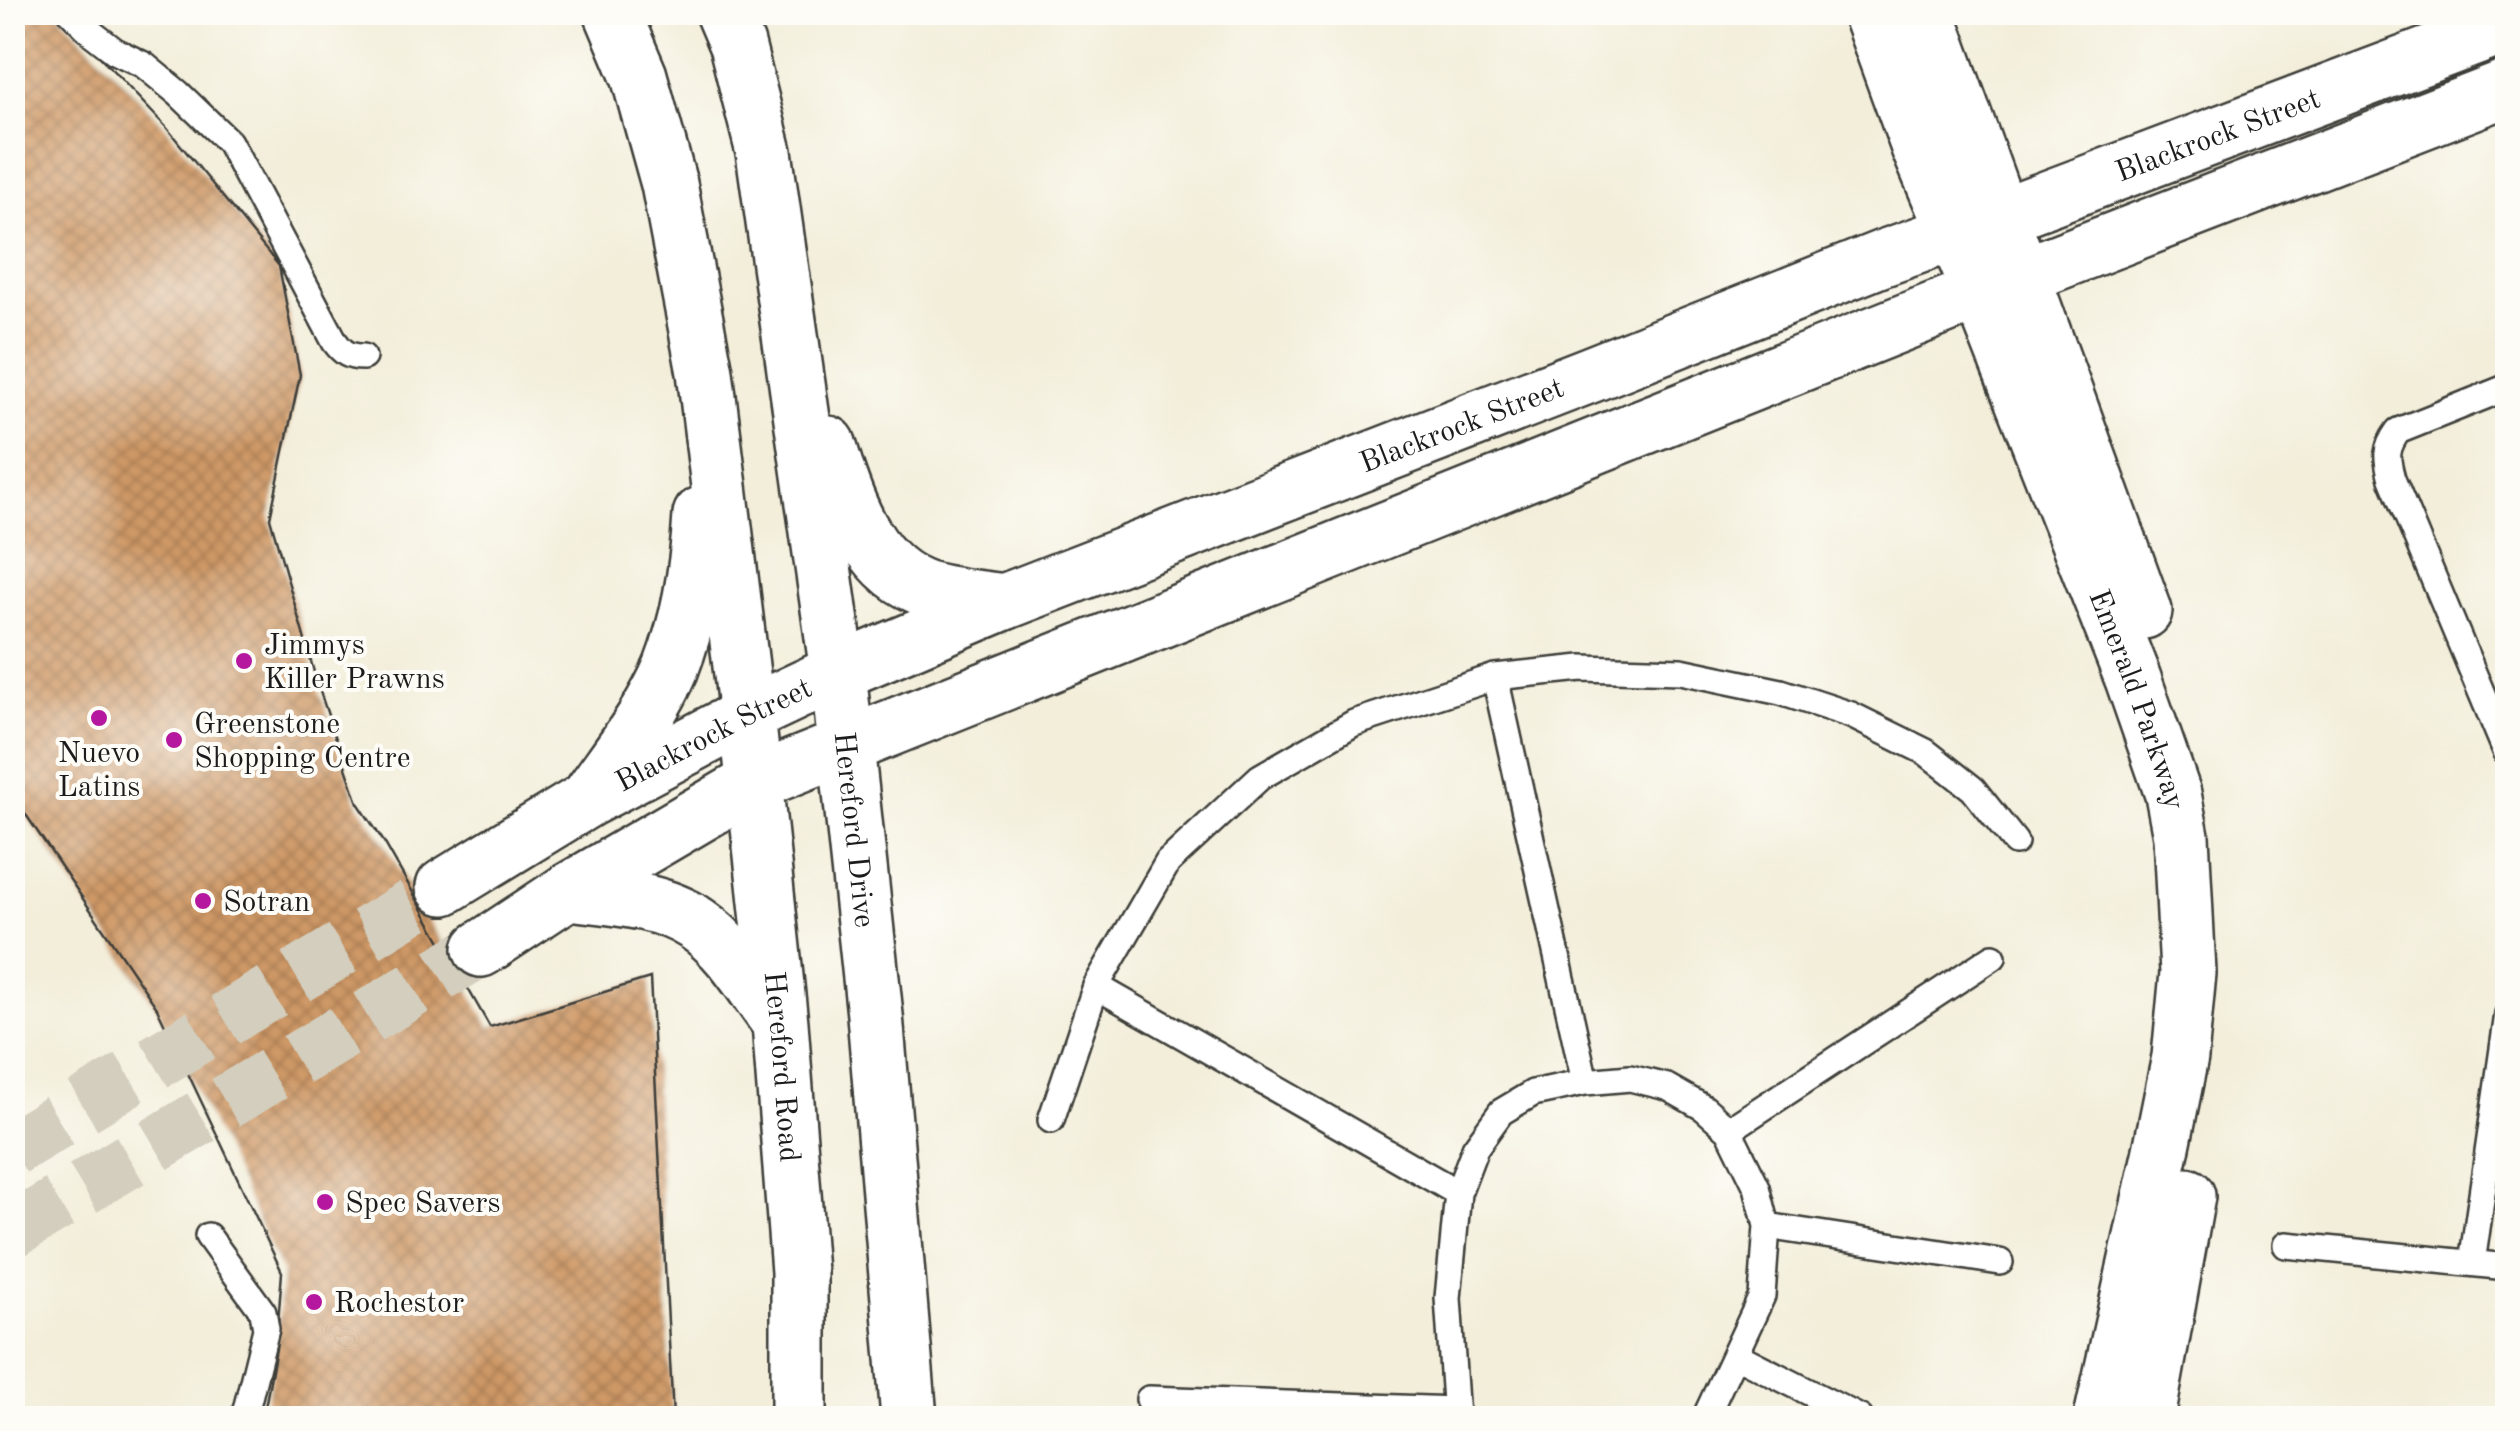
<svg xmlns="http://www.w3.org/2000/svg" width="2520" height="1431" viewBox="0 0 2520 1431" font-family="'Old Standard TT',serif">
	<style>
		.building { fill: url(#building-cross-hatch) }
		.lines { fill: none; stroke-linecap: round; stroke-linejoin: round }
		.tertiary-tunnel { stroke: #d3cebe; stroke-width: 55; stroke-dasharray: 55 28; stroke-linecap: butt }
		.service-casing { stroke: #3c3c38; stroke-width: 30 }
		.tertiary-casing { stroke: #3c3c38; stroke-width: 60 }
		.service { stroke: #fff; stroke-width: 25 }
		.tertiary { stroke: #fff; stroke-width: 55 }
		.poi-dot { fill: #b5179e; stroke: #fdfcf7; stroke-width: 4 }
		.labels { text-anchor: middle; stroke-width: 8; stroke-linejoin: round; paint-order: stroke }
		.street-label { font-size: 30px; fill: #1c1c1c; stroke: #fdfcf7 }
		.poi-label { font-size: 30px; fill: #1c1c1c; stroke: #fdfcf7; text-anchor: start }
	</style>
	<defs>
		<pattern id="building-cross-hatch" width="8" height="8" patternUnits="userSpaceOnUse" patternTransform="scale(2.5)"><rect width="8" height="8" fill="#cf9966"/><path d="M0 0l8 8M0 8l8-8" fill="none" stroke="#a77c53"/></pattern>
	</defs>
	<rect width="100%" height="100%" fill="#fdfcf7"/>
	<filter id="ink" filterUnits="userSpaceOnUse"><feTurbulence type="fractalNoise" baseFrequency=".01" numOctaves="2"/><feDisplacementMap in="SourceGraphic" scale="20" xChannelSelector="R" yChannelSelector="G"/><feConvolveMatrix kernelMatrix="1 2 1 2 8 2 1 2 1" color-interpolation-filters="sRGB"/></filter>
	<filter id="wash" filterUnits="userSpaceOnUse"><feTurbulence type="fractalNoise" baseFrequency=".0048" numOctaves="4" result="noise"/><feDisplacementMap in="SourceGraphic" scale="40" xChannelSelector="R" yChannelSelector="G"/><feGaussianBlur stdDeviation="2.25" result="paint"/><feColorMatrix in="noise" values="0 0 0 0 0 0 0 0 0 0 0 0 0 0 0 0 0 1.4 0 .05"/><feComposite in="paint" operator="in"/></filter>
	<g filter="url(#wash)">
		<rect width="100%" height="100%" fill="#f3eeda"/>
		<g id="blocks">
			<path class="building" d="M12,12H58L166,127L279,266L300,375L270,518L318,686L358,803L384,842L490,1027L650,978L673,1418H263L276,1349L282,1272L157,1008L12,794Z"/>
		</g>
	</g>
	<g filter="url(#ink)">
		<use href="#blocks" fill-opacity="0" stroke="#3c3c38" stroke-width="2.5"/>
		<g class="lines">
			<path class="tertiary-tunnel" d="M12,1149L444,887
				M12,1231L481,949"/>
			<g class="service-casing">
				<path id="service" d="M71,12L93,34L115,51L144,65L178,93L229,142L335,342C343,353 349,357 363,357
					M2508,387L2398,431C2385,449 2386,457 2392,479L2508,756
					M1495,677L1582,668L1681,671L1781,692L1851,715L1926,752L1973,789L2015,842
					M1096,986L1168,862L1260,777L1354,723L1495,677L1585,1082
					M1051,1120L1096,986L1458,1193
					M1729,1130L1993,957
					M1767,1226L2000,1262
					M208,1236L263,1312L266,1329L244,1418
					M2286,1245L2508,1267
					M2472,1263L2508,1014
					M1736,1355L1860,1418
					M1149,1399L1456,1410
					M1456,1418L1448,1298L1458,1193L1475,1148L1501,1112L1533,1093L1585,1082L1630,1078L1667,1087L1704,1108L1729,1130L1757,1187L1767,1226L1762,1296L1705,1418"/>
			</g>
			<g class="tertiary-casing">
				<g id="tertiary">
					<path id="s1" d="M612,12L639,76L669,184L705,372L747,715L780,1023L799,1272V1418"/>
					<path id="s2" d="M723,12L737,45L764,152L838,672L875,1015L909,1418"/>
					<path id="s3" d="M1870,12L1919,147L1980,292L2133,679L2173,794L2181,836L2188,973L2180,1057L2161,1151L2102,1418"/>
					<path d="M1926,12L2144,611"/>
					<path d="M828,444C844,496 865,564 919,586C942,596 979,598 1004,602"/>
					<path d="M592,793C620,753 652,713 671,668C690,619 698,567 701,515"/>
					<path id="s4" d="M444,887L588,799L747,715L838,672L1004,602L1592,374L1883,258L1999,217L2508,25"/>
					<path d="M567,892C610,897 660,899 697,924C731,947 754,988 778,1020"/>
					<path d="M481,949L567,892L753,783L1980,292L2508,88"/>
					<path d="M2147,1418L2187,1196"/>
				</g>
			</g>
			<use href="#service" class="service"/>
			<use href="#tertiary" class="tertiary"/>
		</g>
	</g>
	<g class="poi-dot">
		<circle cx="244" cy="661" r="10"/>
		<circle cx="99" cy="718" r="10"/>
		<circle cx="174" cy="740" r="10"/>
		<circle cx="203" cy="901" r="10"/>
		<circle cx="325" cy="1202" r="10"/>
		<circle cx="314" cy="1302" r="10"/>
	</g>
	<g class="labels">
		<g class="street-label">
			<text dy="10" stroke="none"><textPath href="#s4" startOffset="1930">Blackrock Street</textPath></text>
			<text dy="10" stroke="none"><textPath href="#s4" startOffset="1120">Blackrock Street</textPath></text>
			<text dy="10" stroke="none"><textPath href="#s3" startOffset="738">Emerald Parkway</textPath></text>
			<text dy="10" stroke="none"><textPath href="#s4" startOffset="310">Blackrock Street</textPath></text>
			<text dy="10" stroke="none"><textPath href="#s2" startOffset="830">Hereford Drive</textPath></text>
			<text dy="10" stroke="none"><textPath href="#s1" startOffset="1072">Hereford Road</textPath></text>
		</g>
		<g class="poi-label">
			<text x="264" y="654">Jimmys<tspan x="264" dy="34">Killer Prawns</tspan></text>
			<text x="194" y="733">Greenstone<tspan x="194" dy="34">Shopping Centre</tspan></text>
			<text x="99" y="762" text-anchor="middle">Nuevo<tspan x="99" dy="34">Latins</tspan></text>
			<text x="223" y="911">Sotran</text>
			<text x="345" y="1212">Spec Savers</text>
			<text x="334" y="1312">Rochestor</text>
		</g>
	</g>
	<rect width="2520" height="1431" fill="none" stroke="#fdfcf7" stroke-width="50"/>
</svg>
